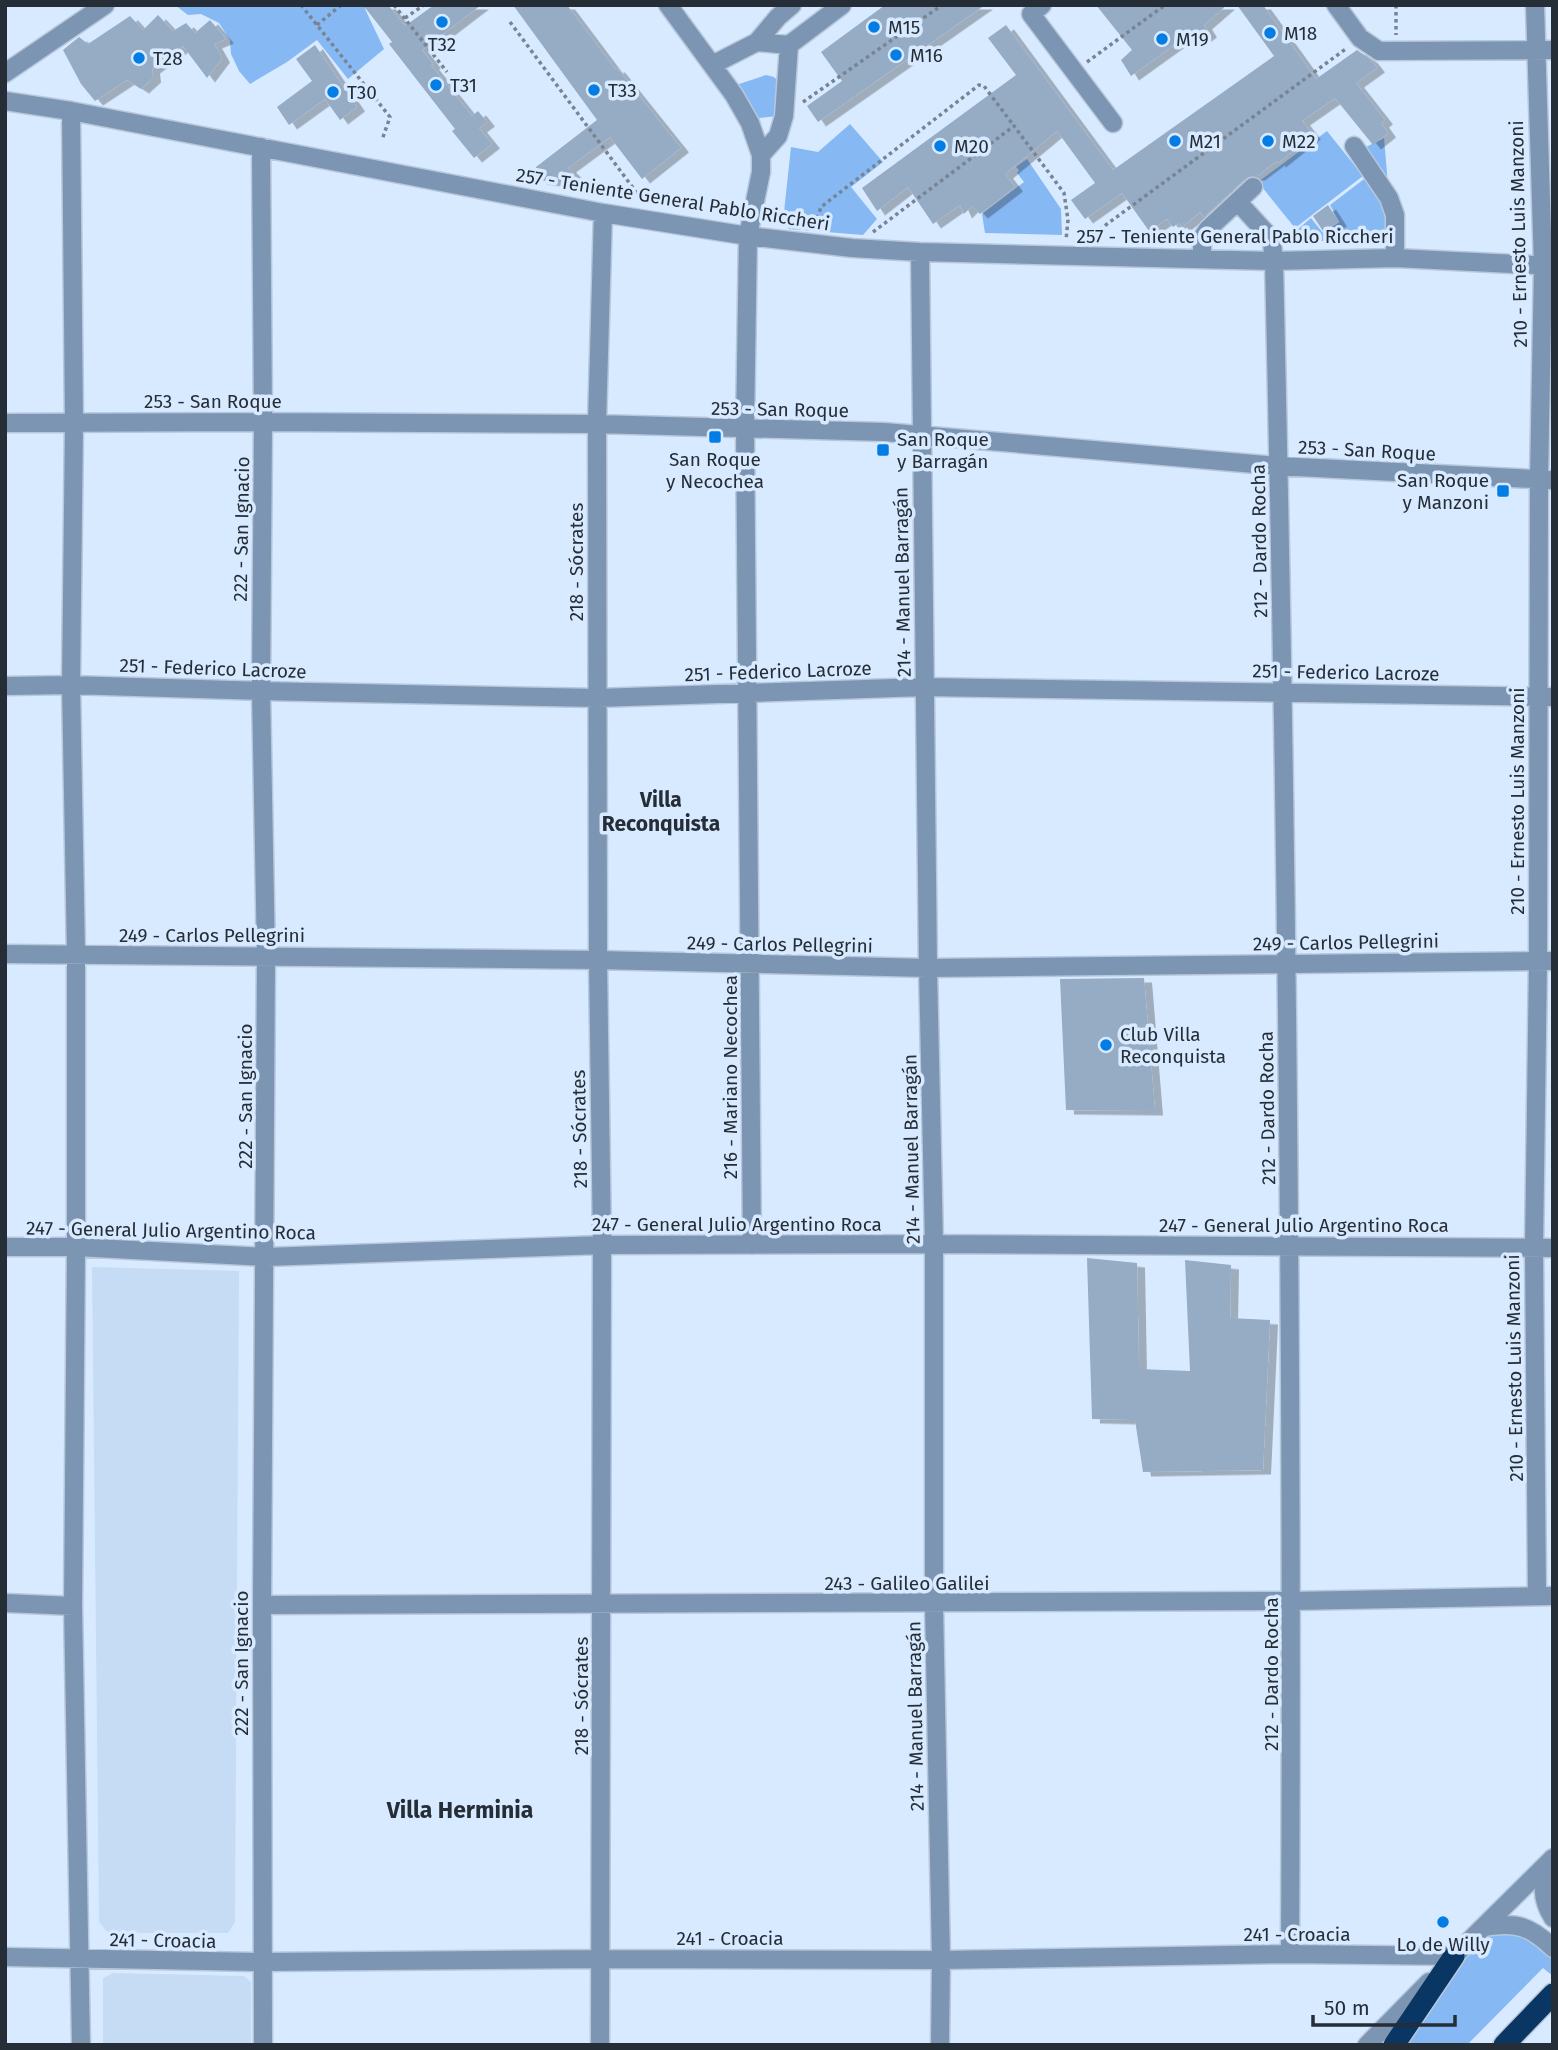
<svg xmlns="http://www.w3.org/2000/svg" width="1558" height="2050" viewBox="0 0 1558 2050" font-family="'Fira Sans',sans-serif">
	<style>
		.built { fill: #c6dcf4 }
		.green { fill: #86b9f4 }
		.building { fill: #96abc4; filter: url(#shadow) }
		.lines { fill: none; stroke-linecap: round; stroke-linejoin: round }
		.minor-casing { stroke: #b8c8db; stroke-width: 21 }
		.highway-casing { stroke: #b8c8db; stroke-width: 24 }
		.path { stroke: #778493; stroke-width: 3.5; stroke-dasharray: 3.5 3.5; stroke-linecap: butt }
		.minor { stroke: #7c95b2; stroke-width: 18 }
		.highway { stroke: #0a3664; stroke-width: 21 }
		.poi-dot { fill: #037ce3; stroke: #d8eaff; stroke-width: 2.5 }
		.labels { text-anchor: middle; stroke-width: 7; stroke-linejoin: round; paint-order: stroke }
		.poi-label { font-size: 19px; fill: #252d37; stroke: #d8eaff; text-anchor: start }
		.street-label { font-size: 19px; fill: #252d37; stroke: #d8eaff }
		.neighbourhood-label { font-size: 21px; font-weight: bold; fill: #252d37; stroke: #d8eaff }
		.quarter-label { font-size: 23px; font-weight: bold; fill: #252d37; stroke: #d8eaff }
	</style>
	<defs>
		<filter id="shadow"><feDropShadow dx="8" dy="4.5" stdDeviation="0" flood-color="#0004"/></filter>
	</defs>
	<rect width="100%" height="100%" fill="#d8eaff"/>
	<path class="built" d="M92,1267L239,1271L235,1922L228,1933H108L99,1922Z
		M113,1973L244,1976L251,1982V2045H103V1978Z"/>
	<path class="green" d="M175,5H369L365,9L384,49L348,79L317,40L287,62L250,84L239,71L231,54L230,40L219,23L201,14L188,15Z
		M766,75L774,77L778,81L777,116L751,119L736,85Z
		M850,124L883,162L851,187L877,219L863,235L789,229L783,221L791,147L818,152Z
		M1327,131L1363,176L1295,228L1258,182Z
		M1384,138L1393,243L1285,240L1311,218L1323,233L1339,222L1330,205L1368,176L1356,152Z
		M1027,159L1061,209L1062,235L985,233L982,214L1024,182L1017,173L1019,170L1016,167Z
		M1523,1931L1553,1955V1976L1543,1968L1467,2045H1399L1459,1961L1495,1932Z"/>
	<path class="building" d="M363,5H388L405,26L434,5H481L422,50L433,64L431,65L472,116L478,111L487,122L479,128L492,144L474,158L452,131L455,129L389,44L392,42Z
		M513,5H567L615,69L617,68L681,148L642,179L610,137L568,168L574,174L562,183L539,180L536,167L597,120Z
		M885,5H985L818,122L807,106L842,81L821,52Z
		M1096,5H1227L1204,25L1209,33L1195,43L1188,35L1131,76L1121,60L1132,50Z
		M1237,5H1263L1316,79L1357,50L1370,59L1377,68L1356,83L1385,120L1381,123L1388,133L1373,145L1335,98L1302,121L1313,135L1278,163L1277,161L1257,176H1251L1245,179L1204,217L1200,212L1182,227L1179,223L1173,227L1167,219L1149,231L1122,193L1085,219L1071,200L1095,183L1057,131L1005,174L1015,187L980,214L972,206L964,214L960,205L933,224L908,187L877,211L862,188L1016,75L988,38L1006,25L1113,170L1274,56Z
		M158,15L173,31L186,23L195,33L210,20L226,39L214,44L222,58L207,78L183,46L152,69L153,78L141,89L127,80L95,101L81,84L63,50L79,37L88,44L130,16L143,30Z
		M315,45L357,107L340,120L325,99L289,125L277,107L312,81L296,59Z
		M1328,205L1339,222L1323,231L1313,216Z
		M1144,978L1155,1111L1066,1110L1060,979Z
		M1087,1258L1137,1263L1139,1369L1190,1371L1185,1260L1231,1265L1230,1318L1270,1320L1263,1470L1143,1472L1135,1420L1092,1419Z"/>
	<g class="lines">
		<g class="minor-casing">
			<path id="minor" d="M668,5L734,95L750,123L761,155V172L748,236L745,428L752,1245
				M1042,5L1031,14L1113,123
				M1336,5L1360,38L1379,51L1553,50
				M1535,5L1543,266L1539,480L1538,961L1534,1248L1537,1596
				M757,42L778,17L792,5
				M712,65L757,42L789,45L842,5
				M5,73L105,5
				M5,101L71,111L603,213L748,236L852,248L920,252L1274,261L1395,258L1553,266
				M71,111L74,423L71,685L76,955V1247L73,1606L81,2045
				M1354,146L1389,198L1395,215V258
				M261,147L263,422L261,691L266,956L262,1605L263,2045
				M761,155L778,136L784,116L789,45
				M1238,202L1269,236L1272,243L1274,261C1287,825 1293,1390 1290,1954
				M920,252L928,968L934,1244V1604L941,1960L940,2045
				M1202,259V238L1208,229L1253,187
				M5,423L263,422L597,424L884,432L1278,466L1553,480
				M5,686L71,685L261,691L597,698L924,687L1553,697
				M5,954L598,960L928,968L1553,961
				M5,1247H76L266,1257L602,1245L934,1244L1553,1248
				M5,1603L73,1606
				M262,1605L1292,1601L1553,1596
				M1549,1863C1543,1886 1540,1897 1553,1918
				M1484,1927C1516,1922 1529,1925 1553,1948
				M5,1957L262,1962L600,1959L941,1960L1290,1954L1454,1956
				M1448,1962L1553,1858
				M600,2045L602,1245L598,960L597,424L603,213
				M1367,2045L1429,1982"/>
		</g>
		<g class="highway-casing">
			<path id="highway" d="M1394,2045L1454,1956
				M1504,2045L1553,1994"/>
		</g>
		<path class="path" d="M301,5L390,117L382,140
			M394,5L447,72
			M1396,5V35
			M405,18L424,5
			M510,22L642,200
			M317,25L341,5
			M1087,62L1165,5
			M803,102L942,5
			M815,225L821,207L979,85L984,86L1014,126
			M873,232L1014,126L1064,193L1068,220L1066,240
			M1088,238L1347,48"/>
		<use href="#minor" class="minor"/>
		<use href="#highway" class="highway"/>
	</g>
	<g class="poi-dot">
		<circle cx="442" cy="22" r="7"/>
		<circle cx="874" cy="27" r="7"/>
		<circle cx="1270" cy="33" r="7"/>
		<circle cx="1162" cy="39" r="7"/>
		<circle cx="896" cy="55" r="7"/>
		<circle cx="139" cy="58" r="7"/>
		<circle cx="436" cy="85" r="7"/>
		<circle cx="594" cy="90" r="7"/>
		<circle cx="333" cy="92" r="7"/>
		<circle cx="1175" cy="141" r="7"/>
		<circle cx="1268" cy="141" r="7"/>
		<circle cx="940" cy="146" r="7"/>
		<rect x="708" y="430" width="14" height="14" rx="3.5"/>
		<rect x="876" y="443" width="14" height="14" rx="3.5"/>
		<rect x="1496" y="484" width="14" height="14" rx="3.5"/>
		<circle cx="1106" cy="1045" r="7"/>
		<circle cx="1443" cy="1922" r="7"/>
	</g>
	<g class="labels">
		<g class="poi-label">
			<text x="888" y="34">M15</text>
			<text x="1284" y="40">M18</text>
			<text x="1176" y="46">M19</text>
			<text x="442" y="51" text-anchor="middle">T32</text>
			<text x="910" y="62">M16</text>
			<text x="153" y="65">T28</text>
			<text x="450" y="92">T31</text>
			<text x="608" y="97">T33</text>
			<text x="347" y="99">T30</text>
			<text x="1189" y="148">M21</text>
			<text x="1282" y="148">M22</text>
			<text x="954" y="153">M20</text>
			<text x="897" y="446">San Roque<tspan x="897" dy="22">y Barragán</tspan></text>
			<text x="715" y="466" text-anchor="middle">San Roque<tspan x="715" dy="22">y Necochea</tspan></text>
			<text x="1489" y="487" text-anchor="end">San Roque<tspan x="1489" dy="22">y Manzoni</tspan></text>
			<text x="1120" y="1041">Club Villa<tspan x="1120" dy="22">Reconquista</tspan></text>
			<text x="1443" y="1951" text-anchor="middle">Lo de Willy</text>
		</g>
		<g class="street-label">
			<text transform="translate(673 199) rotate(9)" y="7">257 - Teniente General Pablo Riccheri</text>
			<text transform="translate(1518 234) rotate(-91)" y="7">210 - Ernesto Luis Manzoni</text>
			<text x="1235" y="243">257 - Teniente General Pablo Riccheri</text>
			<text x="213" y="408">253 - San Roque</text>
			<text transform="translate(780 409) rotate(1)" y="7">253 - San Roque</text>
			<text transform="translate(1367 450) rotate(3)" y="7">253 - San Roque</text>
			<text transform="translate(241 529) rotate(-89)" y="7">222 - San Ignacio</text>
			<text transform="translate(1259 541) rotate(-91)" y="7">212 - Dardo Rocha</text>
			<text transform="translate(576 562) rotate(-90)" y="7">218 - Sócrates</text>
			<text transform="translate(902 582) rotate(-91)" y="7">214 - Manuel Barragán</text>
			<text transform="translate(213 668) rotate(2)" y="7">251 - Federico Lacroze</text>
			<text transform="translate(778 671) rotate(-2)" y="7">251 - Federico Lacroze</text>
			<text transform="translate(1346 672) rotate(1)" y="7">251 - Federico Lacroze</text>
			<text transform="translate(1517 801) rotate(-90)" y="7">210 - Ernesto Luis Manzoni</text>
			<text x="212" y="942">249 - Carlos Pellegrini</text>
			<text transform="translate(1346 942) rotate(-1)" y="7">249 - Carlos Pellegrini</text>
			<text transform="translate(780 944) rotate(1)" y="7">249 - Carlos Pellegrini</text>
			<text transform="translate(730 1077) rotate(-90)" y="7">216 - Mariano Necochea</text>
			<text transform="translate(245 1096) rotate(-90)" y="7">222 - San Ignacio</text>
			<text transform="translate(1267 1108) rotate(-91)" y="7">212 - Dardo Rocha</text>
			<text transform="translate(579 1129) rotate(-91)" y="7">218 - Sócrates</text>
			<text transform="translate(911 1149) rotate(-91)" y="7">214 - Manuel Barragán</text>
			<text x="737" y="1231">247 - General Julio Argentino Roca</text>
			<text x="1304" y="1232">247 - General Julio Argentino Roca</text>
			<text transform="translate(171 1230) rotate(1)" y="7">247 - General Julio Argentino Roca</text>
			<text transform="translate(1514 1368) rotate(-91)" y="7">210 - Ernesto Luis Manzoni</text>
			<text x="907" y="1590">243 - Galileo Galilei</text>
			<text transform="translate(241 1663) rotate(-90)" y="7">222 - San Ignacio</text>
			<text transform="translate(1271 1674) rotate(-90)" y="7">212 - Dardo Rocha</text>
			<text transform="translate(581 1696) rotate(-90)" y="7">218 - Sócrates</text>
			<text transform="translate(915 1716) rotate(-91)" y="7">214 - Manuel Barragán</text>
			<text x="1297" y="1941">241 - Croacia</text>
			<text x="730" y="1945">241 - Croacia</text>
			<text transform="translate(163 1940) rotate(1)" y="7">241 - Croacia</text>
		</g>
		<g class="neighbourhood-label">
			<text x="661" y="807">Villa<tspan x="661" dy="24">Reconquista</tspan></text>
		</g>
		<g class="quarter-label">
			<text x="460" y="1818">Villa Herminia</text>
		</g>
	</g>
	<rect width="1558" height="2050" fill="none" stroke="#252d37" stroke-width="14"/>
	<path d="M1313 2015v10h142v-10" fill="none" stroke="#252d37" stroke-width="3.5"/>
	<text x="1324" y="2015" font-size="21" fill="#252d37" stroke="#d8eaff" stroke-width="5" paint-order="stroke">50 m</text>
</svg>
